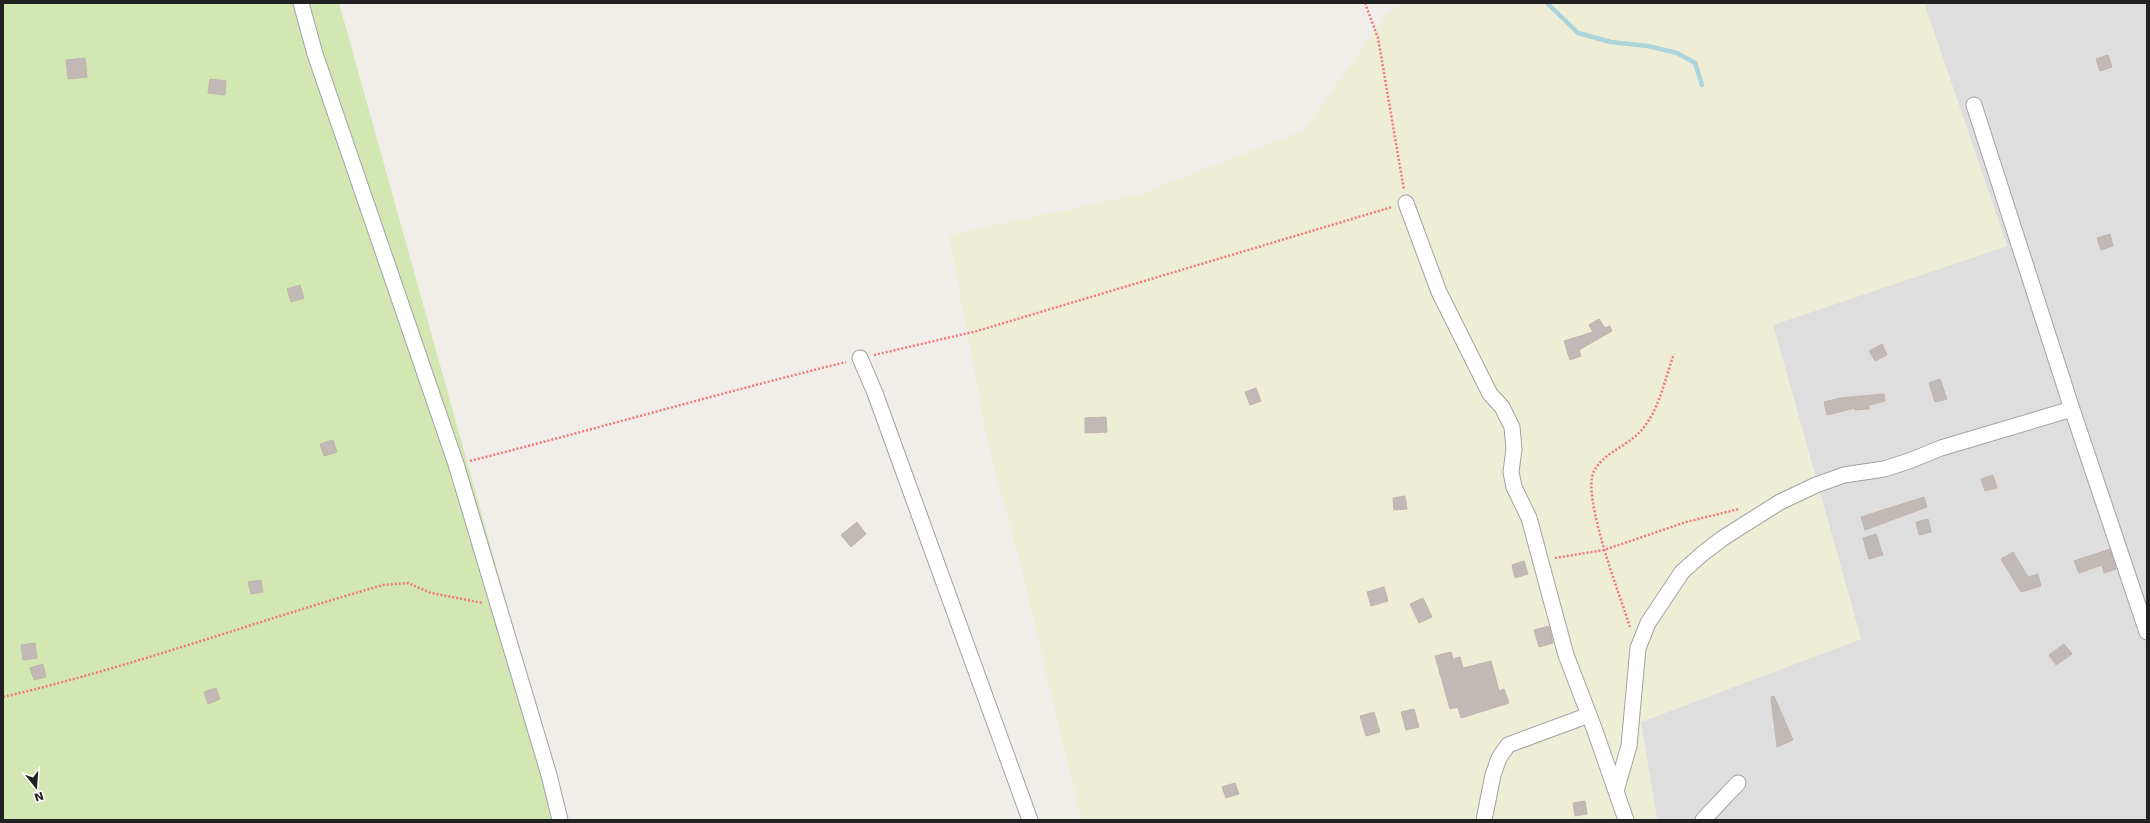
<svg xmlns="http://www.w3.org/2000/svg" width="2150" height="823" viewBox="0 0 2150 823" font-family="'DejaVu Sans',sans-serif">
	<style>
		.residential { fill: #dfdede }
		.farmland { fill: #eeedd6 }
		.grass { fill: #d2e7b2 }
		.lines { fill: none; stroke-linecap: round; stroke-linejoin: round }
		.stream { stroke: #acd5db; stroke-width: 4.5 }
		.building { fill: #c1b9b5; stroke: #c2b3ac }
		.street-casing { stroke: #a2a2a2; stroke-width: 17 }
		.path { stroke: #f27979; stroke-width: 2.5; stroke-dasharray: 2 2; stroke-linecap: butt }
		.street { stroke: #fff; stroke-width: 15 }
	</style>
	<rect width="100%" height="100%" fill="#f1ede9"/>
	<path class="residential" d="M1924,3H2147V820H1657L1641,722L1861,639L1773,325L2007,246Z"/>
	<path class="farmland" d="M1404,3H1924L2007,246L1773,325L1861,639L1641,722L1657,820H1081L1020,562L988,444L949,235L1144,193L1304,130L1387,14Z"/>
	<path class="grass" d="M3,3H339L567,820H3Z"/>
	<g class="lines">
		<path class="stream" d="M1547,3L1578,33L1611,42L1648,46L1677,53L1695,63L1702,85"/>
	</g>
	<path class="building" d="M2108,55L2112,67L2100,71L2096,59Z
		M85,58L87,77L68,79L66,60Z
		M210,79L226,81L225,95L208,93Z
		M2110,234L2113,246L2101,250L2097,238Z
		M300,285L304,298L291,302L287,289Z
		M1599,319L1605,328L1610,326L1612,331L1579,350L1581,356L1570,360L1564,341L1593,332L1589,325Z
		M1882,344L1887,355L1875,361L1869,351Z
		M1940,379L1947,399L1935,402L1929,383Z
		M1256,388L1261,401L1250,405L1245,392Z
		M1884,394L1885,401L1869,405V409L1855,410V408L1827,415L1824,402L1840,398Z
		M1106,417L1107,432L1085,433V418Z
		M333,440L337,452L324,456L320,444Z
		M1993,475L1997,488L1985,491L1981,479Z
		M1405,496L1407,509L1394,510L1393,498Z
		M1924,497L1927,507L1865,530L1861,517Z
		M1928,519L1931,532L1919,535L1916,522Z
		M857,522L866,534L851,547L841,535Z
		M1876,534L1883,555L1869,559L1863,538Z
		M2110,549L2116,569L2104,573L2102,565L2079,573L2074,561Z
		M2013,552L2028,577L2038,574L2041,586L2021,592L2001,559Z
		M1524,561L1528,574L1515,578L1512,565Z
		M261,580L263,592L251,594L248,582Z
		M1384,587L1388,601L1371,606L1367,592Z
		M1423,598L1432,617L1419,623L1410,604Z
		M1549,626L1553,643L1539,647L1534,630Z
		M35,643L37,658L23,660L21,645Z
		M2064,644L2072,654L2056,665L2049,655Z
		M1451,652L1453,659L1460,657L1463,668L1491,661L1499,691L1504,689L1509,703L1461,718L1458,707L1450,709L1435,656Z
		M43,664L46,677L34,680L30,668Z
		M216,688L220,699L208,704L204,692Z
		M1774,696L1793,740L1777,747L1771,697Z
		M1414,709L1419,727L1406,730L1401,712Z
		M1374,712L1380,732L1366,736L1360,716Z
		M1235,783L1239,794L1226,798L1222,787Z
		M1585,801L1587,814L1575,816L1573,803Z"/>
	<g class="lines">
		<g class="street-casing">
			<path id="street" d="M301,3L315,54L456,464L549,775L560,820
				M1974,105L2072,409L2147,632
				M1406,203L1439,292L1490,394L1502,407L1512,427L1514,449L1511,472L1514,487L1529,518L1566,655L1594,728L1626,820
				M860,358L875,393L1030,820
				M1616,791L1629,746L1638,648L1648,623L1682,572L1702,554L1723,538L1780,502L1816,485L1844,475L1884,469L1909,461L1941,448L2072,409
				M1484,820L1493,775L1499,758L1508,745L1589,715
				M1703,820L1738,783"/>
		</g>
		<path class="path" d="M1365,3L1378,38L1404,190
			M874,355L977,331L1392,207
			M470,461C596,429 720,393 846,362
			M1555,558L1604,550L1686,522L1739,509
			M1630,627C1621,598 1581,496 1594,471C1603,454 1624,447 1638,434C1659,413 1664,381 1674,354
			M3,697C132,667 256,621 383,585L408,583L431,593L483,603"/>
		<use href="#street" class="street"/>
	</g>
	<rect width="2150" height="823" fill="none" stroke="#212121" stroke-width="8"/>
	<g transform="translate(36 787) rotate(163)" stroke="#ffffff" stroke-width="3" paint-order="stroke">
	<path d="M0-3L7 15L0 10L-7 15Z" fill="#212121"/>
	<text y="-6" font-size="11" font-weight="bold" text-anchor="middle" fill="#212121">N</text>
	</g>
</svg>
